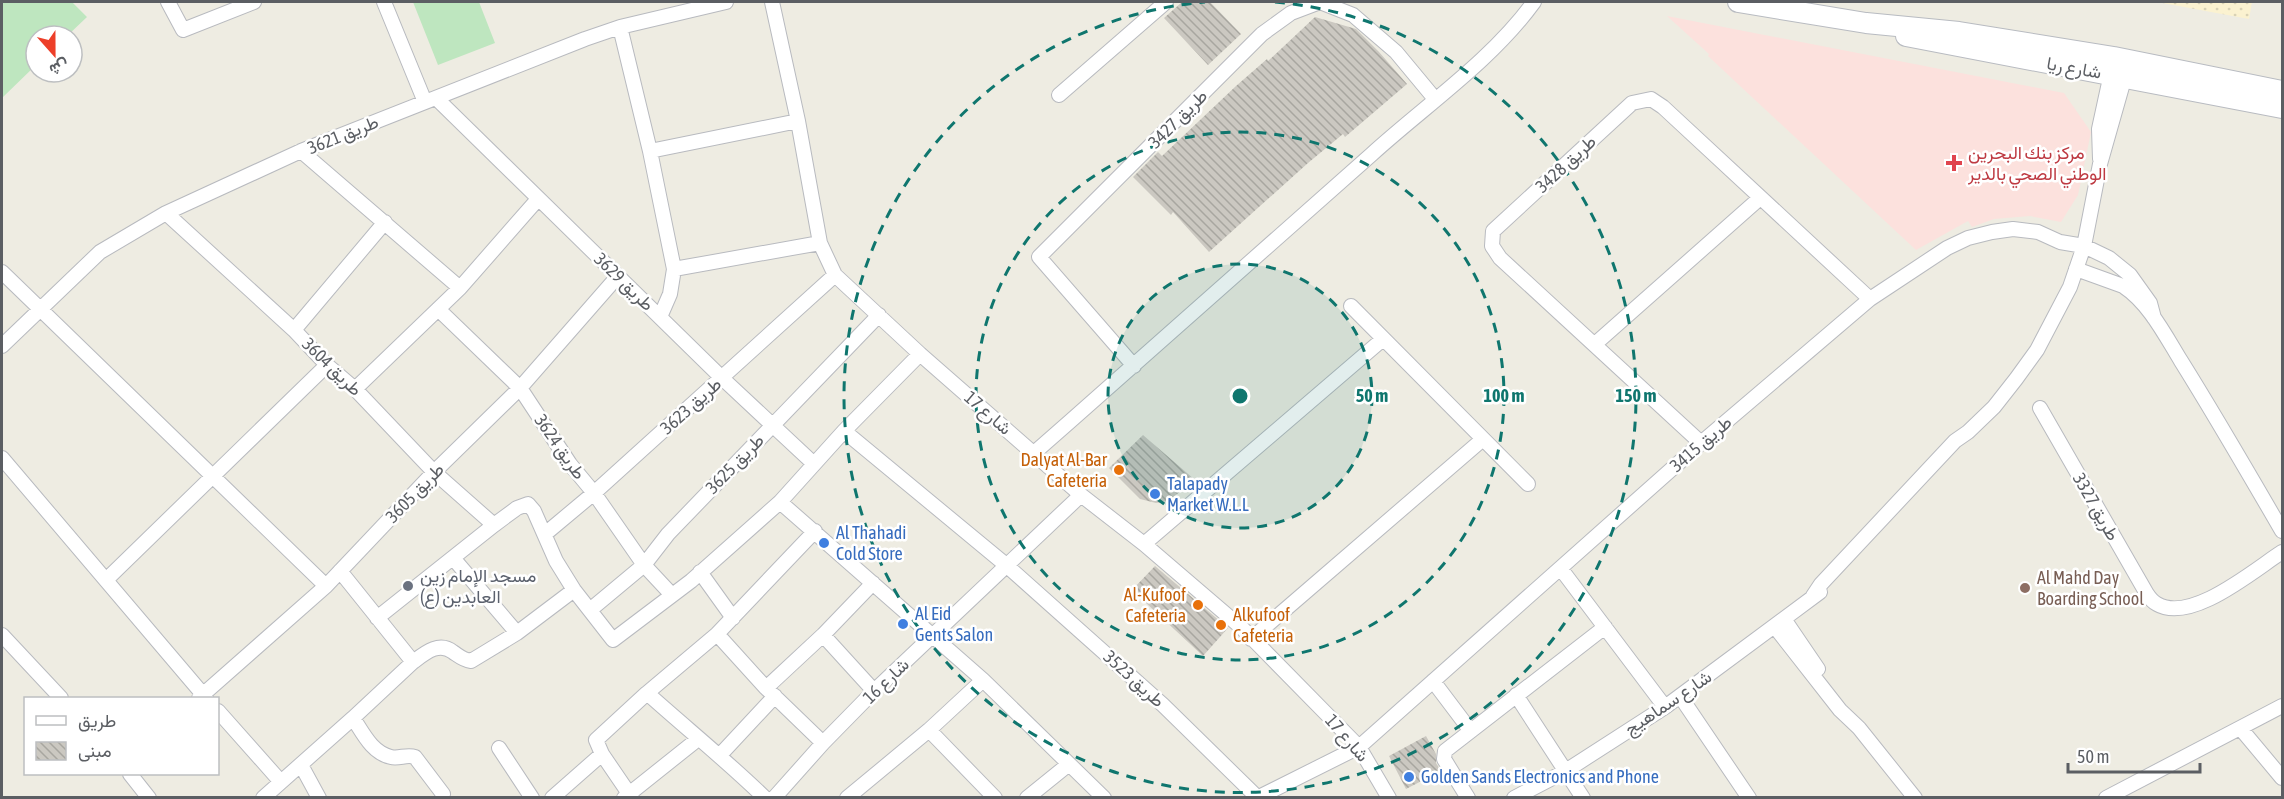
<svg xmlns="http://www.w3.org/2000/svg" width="2284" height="799" viewBox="0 0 2284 799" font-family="'Asap Condensed',Vazirmatn,sans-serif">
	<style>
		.medical { fill: #fce1dd }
		.sand { fill: url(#sand-dots) }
		.pitch { fill: #bee6bf }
		.building { fill: url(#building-back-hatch) }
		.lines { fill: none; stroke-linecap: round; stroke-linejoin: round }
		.street-casing { stroke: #b8babf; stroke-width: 16 }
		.secondary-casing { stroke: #b8bbc1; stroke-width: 22 }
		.street { stroke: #fff; stroke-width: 14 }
		.secondary { stroke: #fff; stroke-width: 20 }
		.ring { fill: none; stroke: #0f766e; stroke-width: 3; stroke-dasharray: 10 8 }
		.health-dot { fill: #e0444e; stroke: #fff; stroke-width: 2 }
		.food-dot { fill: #e8710a; stroke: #fff; stroke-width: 2 }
		.shop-dot { fill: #3f7fe0; stroke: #fff; stroke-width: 2 }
		.worship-dot { fill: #6b7280; stroke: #fff; stroke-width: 2 }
		.education-dot { fill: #8d6e63; stroke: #fff; stroke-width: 2 }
		.labels { text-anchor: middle; stroke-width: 5; stroke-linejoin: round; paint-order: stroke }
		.street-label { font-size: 18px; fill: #5b5e63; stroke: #fff }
		.health-label { font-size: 18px; fill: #be3a42; stroke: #fff; text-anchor: start }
		.food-label { font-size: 18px; fill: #c56008; stroke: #fff; text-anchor: end }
		.shop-label { font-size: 18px; fill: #366cbe; stroke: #fff; text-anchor: start }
		.worship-label { font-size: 18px; fill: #5b616d; stroke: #fff; text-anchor: start }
		.education-label { font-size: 18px; fill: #785e54; stroke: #fff; text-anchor: start }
		.centre { fill: #0f766e; stroke: #fff; stroke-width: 3 }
		.ring-label { font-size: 18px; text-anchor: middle; font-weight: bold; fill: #0f766e; stroke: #fff; stroke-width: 5; stroke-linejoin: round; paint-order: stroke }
	</style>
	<defs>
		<pattern id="sand-dots" width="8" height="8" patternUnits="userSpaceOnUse" patternTransform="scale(1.5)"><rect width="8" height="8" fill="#fbf2d0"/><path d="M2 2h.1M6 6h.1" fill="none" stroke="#d9d2b5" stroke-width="1.8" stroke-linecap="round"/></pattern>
		<pattern id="building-back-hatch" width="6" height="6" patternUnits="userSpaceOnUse" patternTransform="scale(1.5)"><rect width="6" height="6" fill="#cbc8c1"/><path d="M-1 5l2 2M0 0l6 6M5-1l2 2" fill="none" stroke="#a8a6a0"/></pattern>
	</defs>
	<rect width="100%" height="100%" fill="#eeece2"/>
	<path class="medical" d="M1667,16L2064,93L2091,132L2078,195L2061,222L2030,216L1994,219L1972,227L1968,221L1916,250L1708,56L1709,54Z"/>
	<path class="sand" d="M2157,2H2252L2249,19Z"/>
	<path class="pitch" d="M2,2H72L87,17L67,36H36V65L2,98Z
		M413,2H479L495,43L438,65Z"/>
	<path class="building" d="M1182,2H1210L1241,34L1208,65L1164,18Z
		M1315,17L1356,29L1379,52L1407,84L1345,137L1343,134L1308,163L1209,252L1173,212L1171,215L1133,177L1158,152L1162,156L1236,86L1267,59L1268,61Z
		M1143,435L1195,480L1168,501L1156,503L1140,499L1109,468Z
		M1155,566L1228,628L1203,656L1132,590Z
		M1426,736L1436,754V763L1441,771L1406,789L1389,756Z"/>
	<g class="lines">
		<g class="street-casing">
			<path id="street" d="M168,2L183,30L254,2
				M384,2L425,102
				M772,2L798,121L820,243L835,275L920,354L1081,495L1144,544L1242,628L1359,747L1389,798
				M620,27L650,151L674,269L670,294L660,317
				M1059,95L1166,2
				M437,99L722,378L813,463
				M301,151L460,288
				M650,151L798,121
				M2100,159L2099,129L2112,69
				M166,213L294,330L327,365L355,389L434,472L494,525
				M674,269L820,243
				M2076,269L2123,286C2149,303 2165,335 2181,361C2216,417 2249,474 2282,531
				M2,272L326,586
				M1351,306L1528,484
				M438,309L520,388L570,464L594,493L644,565L672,595
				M294,330L385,222
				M1595,344L1760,198
				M2,346L100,252L166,213L301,151L585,39L620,27L726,2
				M1134,366L1039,257L1262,34L1291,13L1320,2L1353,15L1396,52L1435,99
				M355,389L460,288L538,199
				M2040,408L2147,594C2149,597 2153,602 2157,604C2191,624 2254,570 2282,552
				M844,431L1006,565L1163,705L1258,798
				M1701,443L1500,258L1492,246L1493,231L1632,103L1651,99L1663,107L1870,299
				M1034,453C1147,354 1259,254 1372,154C1426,105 1491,61 1534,2
				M2,458L206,698
				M780,502L983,680L1104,798
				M545,534L594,493L835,275
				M1144,544L1383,339
				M453,558L517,633
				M1561,569L1665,707
				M340,571L413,662C425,653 439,641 453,652C459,656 463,660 471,661L517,633L574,590
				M700,572L733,618
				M106,580L327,365
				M1813,596L1821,584L1955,441L1968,432L1994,407L2016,379L2037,350L2070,287L2084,246L2100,164L2127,69
				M590,610L644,565L668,534L879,315
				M377,618L494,525L517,508L528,504L534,511L556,561L574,590L613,640L691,581L780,502L844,431L920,354
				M1784,619L1818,669
				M1775,627L1840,710L1859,728L1915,798
				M717,634L766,688L823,743
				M2,635L61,698
				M823,635L874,691
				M1251,639L1483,439
				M1433,681L1470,730
				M766,688L823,635L873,583
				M647,693C686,728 727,761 765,798
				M1516,695L1583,798
				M1680,696L1749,798
				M199,698L326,586L434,472L520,388L618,276
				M218,711L281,782
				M353,718C363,733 372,753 391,757C399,759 407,754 415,757L443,794
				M2241,729L2282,778
				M929,730L995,798
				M499,748L532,798
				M720,755L775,696
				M301,765L319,798
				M130,774L149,798
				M263,798L353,718L413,662
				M552,798L602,754
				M624,798L698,739
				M632,798L602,754L596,740L647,693L717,634L815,531
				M774,798L823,743L874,691L1081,495
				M847,798L929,730L983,680
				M1027,798L1069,764
				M1257,798L1359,747L1701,443L1870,299L1947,248L1968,238L1992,232L2013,229L2038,232L2060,242L2084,246L2109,258L2130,275L2150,303L2154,318
				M1468,798L1444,759L1445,751L1605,627
				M1514,798L1564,772L1665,707L1820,592
				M2106,798L2282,706"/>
		</g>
		<g class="secondary-casing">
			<path id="secondary" d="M1738,2L1866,23L1959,32L2114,57L2282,91
				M1906,36L2282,108"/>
		</g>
		<use href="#street" class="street"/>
		<use href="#secondary" class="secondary"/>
	</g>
	<circle cx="1240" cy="396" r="132" fill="#0f766e" fill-opacity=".12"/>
	<g class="ring">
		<circle cx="1240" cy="396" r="132"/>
		<circle cx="1240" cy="396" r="264"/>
		<path d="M1275 2A396 396 0 1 1 1205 2"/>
	</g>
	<path class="health-dot" d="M1951 154h6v6h6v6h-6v6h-6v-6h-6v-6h6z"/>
	<g class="food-dot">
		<circle cx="1119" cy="470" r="6"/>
		<circle cx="1198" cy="605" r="6"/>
		<circle cx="1221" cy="625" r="6"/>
	</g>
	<g class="shop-dot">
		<circle cx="1155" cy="494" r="6"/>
		<circle cx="824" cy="543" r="6"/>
		<circle cx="903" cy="624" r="6"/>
		<circle cx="1409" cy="777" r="6"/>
	</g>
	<circle class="worship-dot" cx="408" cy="586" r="6"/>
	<circle class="education-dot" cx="2025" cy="588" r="6"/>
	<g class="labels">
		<g class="street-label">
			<text transform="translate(2074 68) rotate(10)" y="6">شارع ريا</text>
			<text transform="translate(1178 119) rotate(-45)" y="6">طريق 3427</text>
			<text transform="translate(343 135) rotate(-22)" y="6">طريق 3621</text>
			<text transform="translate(1566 164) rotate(-43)" y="6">طريق 3428</text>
			<text transform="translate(624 282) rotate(44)" y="6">طريق 3629</text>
			<text transform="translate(332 367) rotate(44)" y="6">طريق 3604</text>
			<text transform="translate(691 406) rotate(-42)" y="6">طريق 3623</text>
			<text transform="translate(988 413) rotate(41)" y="6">شارع 17</text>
			<text transform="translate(1701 444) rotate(-41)" y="6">طريق 3415</text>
			<text transform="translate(560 447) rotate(55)" y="6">طريق 3624</text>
			<text transform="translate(735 464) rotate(-46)" y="6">طريق 3625</text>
			<text transform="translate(415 493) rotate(-46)" y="6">طريق 3605</text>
			<text transform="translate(2096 507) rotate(60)" y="6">طريق 3327</text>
			<text transform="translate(1134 679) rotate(42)" y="6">طريق 3523</text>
			<text transform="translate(886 681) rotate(-44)" y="6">شارع 16</text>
			<text transform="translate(1668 703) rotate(-34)" y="6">شارع سماهيج</text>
			<text transform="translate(1347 738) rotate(49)" y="6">شارع 17</text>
		</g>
		<g class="health-label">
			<text x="1968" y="159">مركز بنك البحرين<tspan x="1968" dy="21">الوطني الصحي بالدير</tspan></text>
		</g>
		<g class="food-label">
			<text x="1107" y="466">Dalyat Al-Bar<tspan x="1107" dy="21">Cafeteria</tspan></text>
			<text x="1186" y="601">Al-Kufoof<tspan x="1186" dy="21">Cafeteria</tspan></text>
			<text x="1233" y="621" text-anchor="start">Alkufoof<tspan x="1233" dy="21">Cafeteria</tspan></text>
		</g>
		<g class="shop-label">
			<text x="1167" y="490">Talapady<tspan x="1167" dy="21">Market W.L.L</tspan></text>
			<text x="836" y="539">Al Thahadi<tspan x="836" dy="21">Cold Store</tspan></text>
			<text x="915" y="620">Al Eid<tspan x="915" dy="21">Gents Salon</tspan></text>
			<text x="1421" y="783">Golden Sands Electronics and Phone</text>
		</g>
		<g class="worship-label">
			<text x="420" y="582">مسجد الإمام زين<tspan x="420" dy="21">العابدين (ع)</tspan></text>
		</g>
		<g class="education-label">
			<text x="2037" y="584">Al Mahd Day<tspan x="2037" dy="21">Boarding School</tspan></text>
		</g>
	</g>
	<circle cx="1240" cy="396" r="9" class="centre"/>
	<g class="ring-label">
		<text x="1372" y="402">50 m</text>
		<text x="1504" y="402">100 m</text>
		<text x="1636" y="402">150 m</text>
	</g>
	<rect width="2284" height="799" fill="none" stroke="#5b5e63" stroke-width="6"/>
	<rect x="24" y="697" width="195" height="78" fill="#ffffff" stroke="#bdbfc1" stroke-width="1.5"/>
	<rect x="36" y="716" width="30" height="9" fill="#ffffff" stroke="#bdbfc1" stroke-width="1.5"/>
	<text x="78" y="727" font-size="18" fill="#5b5e63">طريق</text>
	<rect x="36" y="742" width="30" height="18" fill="url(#building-back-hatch)" stroke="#bdbfc1" stroke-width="1.5"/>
	<text x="78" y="757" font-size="18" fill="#5b5e63">مبنى</text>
	<g transform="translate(54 54) rotate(159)"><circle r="28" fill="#ffffff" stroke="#bdbfc1" stroke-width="1.5"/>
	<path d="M0-4.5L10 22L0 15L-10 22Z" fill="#ed3f29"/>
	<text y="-9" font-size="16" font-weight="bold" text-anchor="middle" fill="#5b5e63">ش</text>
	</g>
	<path d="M2068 763v9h132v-9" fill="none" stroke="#5b5e63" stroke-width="3"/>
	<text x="2077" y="763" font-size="18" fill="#5b5e63" stroke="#ffffff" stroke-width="4.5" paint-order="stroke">50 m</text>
</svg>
